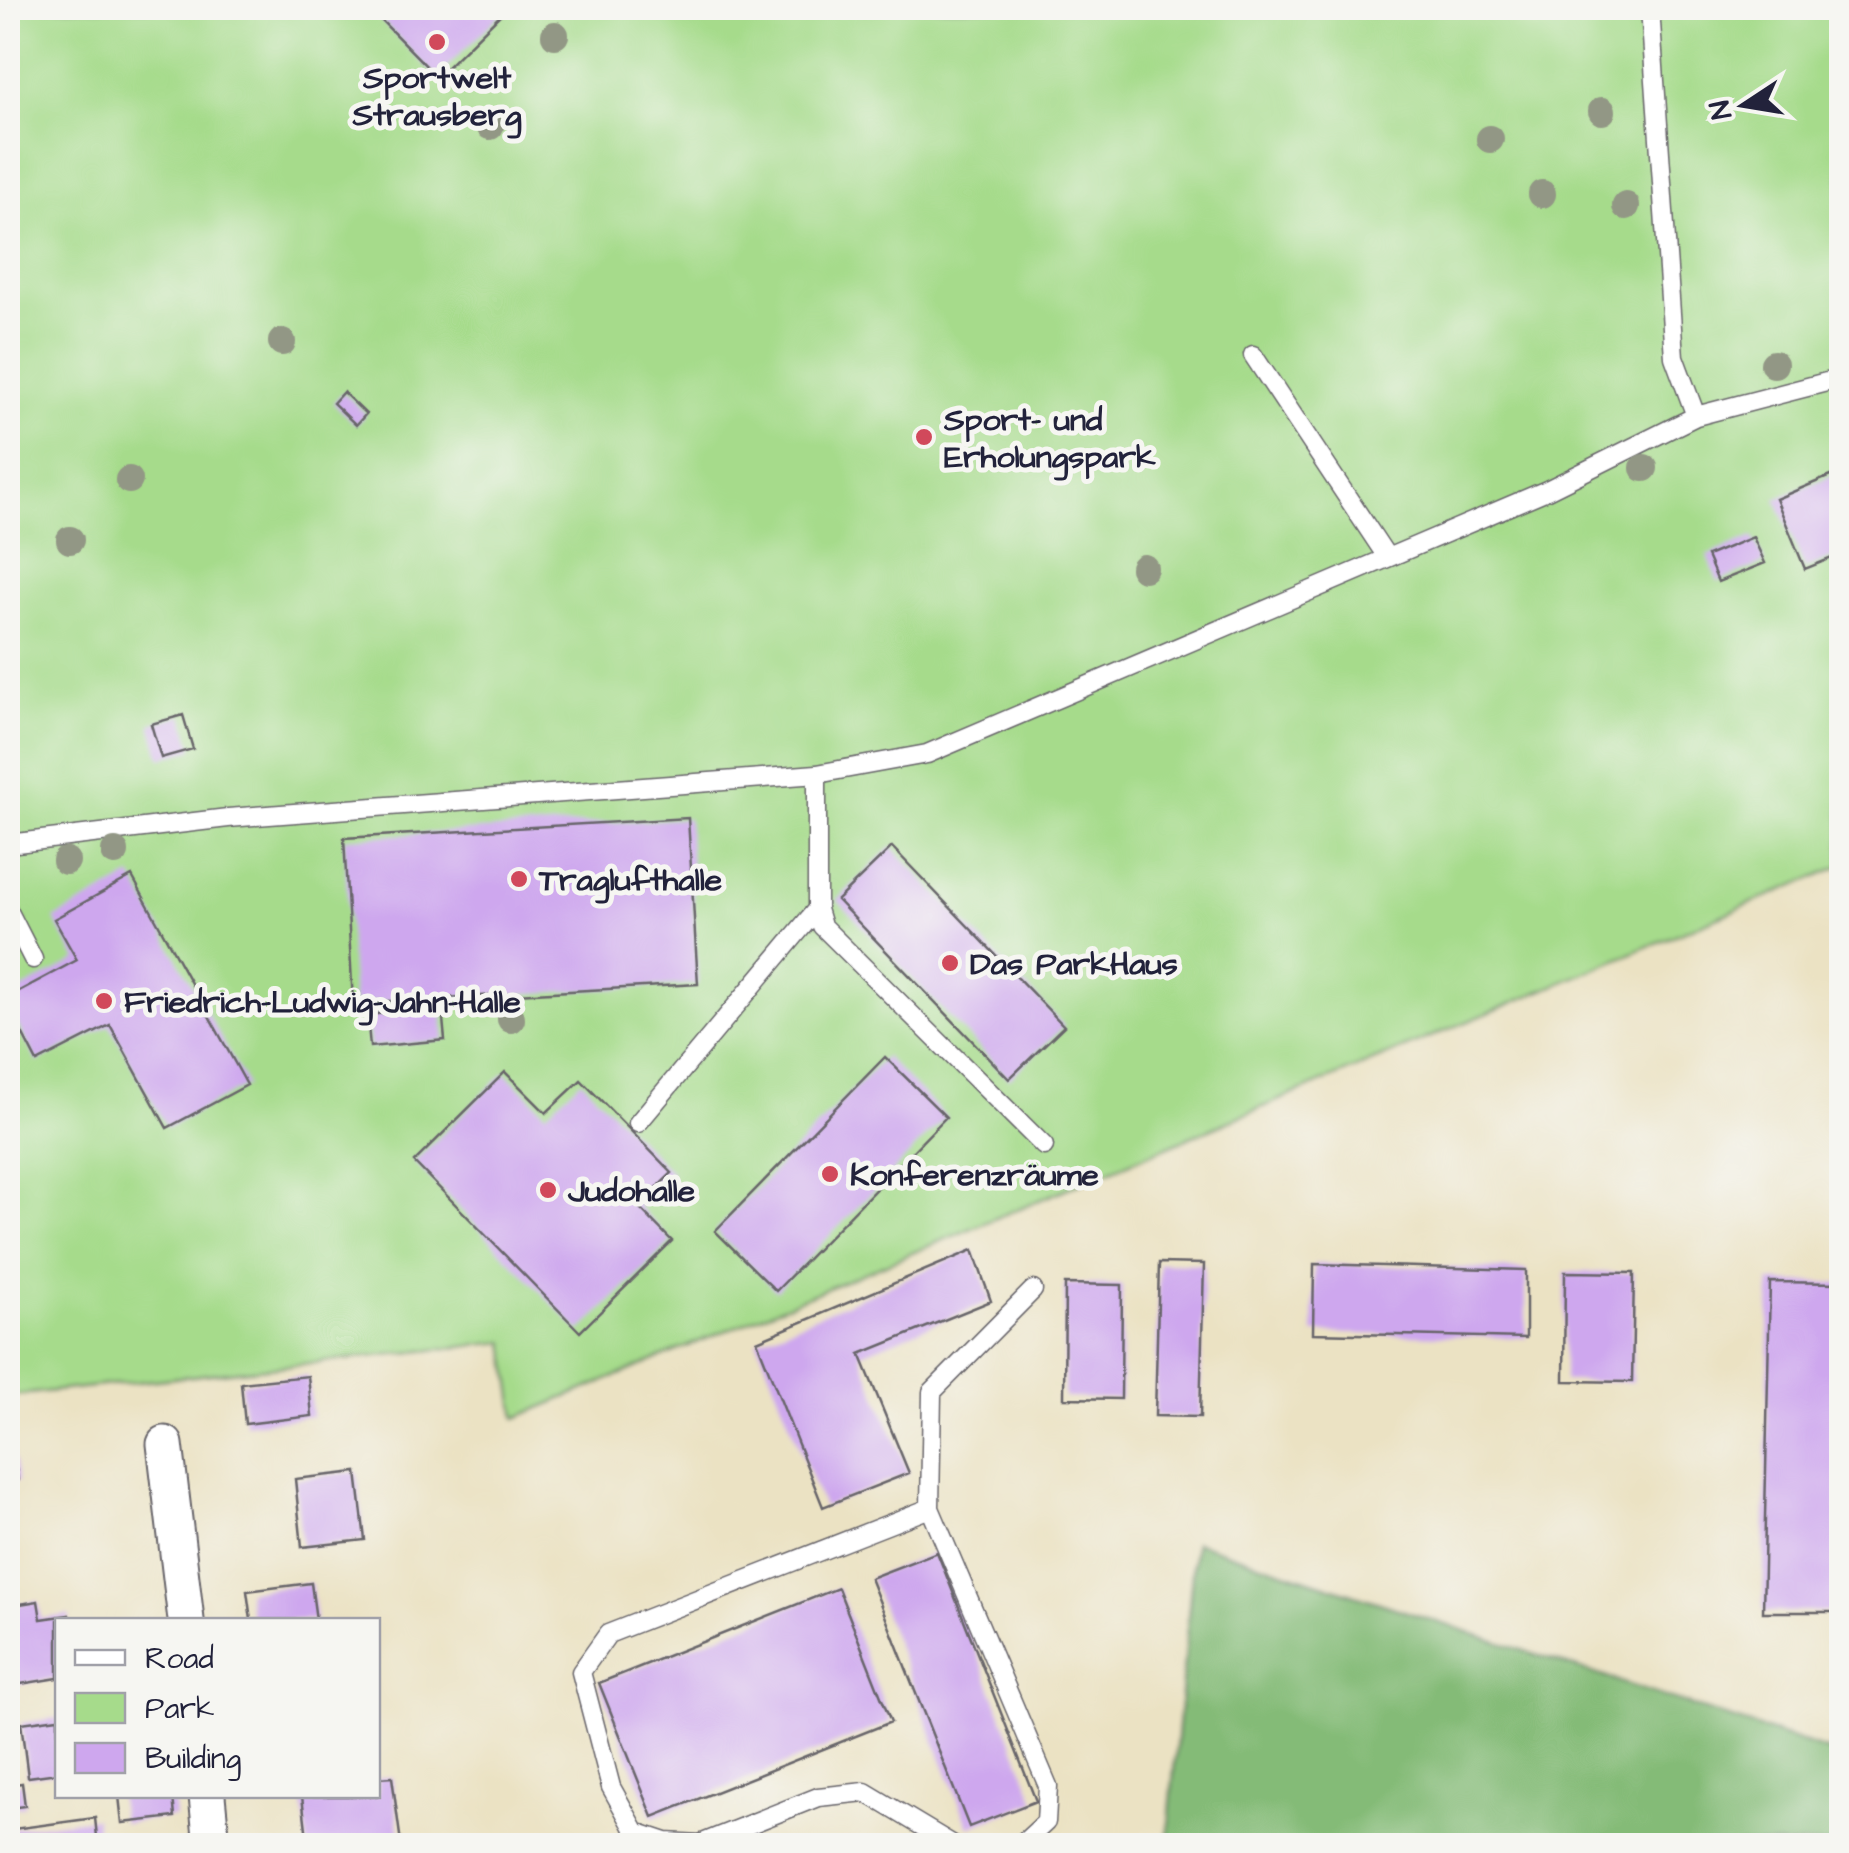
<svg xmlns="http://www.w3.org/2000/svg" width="1849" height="1853" viewBox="0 0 1849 1853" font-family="'Architects Daughter',sans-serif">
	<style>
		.green { fill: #a6db8b; stroke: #647e63; stroke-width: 2.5 }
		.forest { fill: #84bb77; stroke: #536e59; stroke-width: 2.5 }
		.building { fill: #cea7ee }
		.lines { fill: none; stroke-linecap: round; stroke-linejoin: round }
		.service-casing { stroke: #68656b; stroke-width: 21 }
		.minor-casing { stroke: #68656b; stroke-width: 39 }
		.service { stroke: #fff; stroke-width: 18 }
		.minor { stroke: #fff; stroke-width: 35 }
		.tree { fill: #929785 }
		.poi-dot { fill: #d1495b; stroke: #f6f6f2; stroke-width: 4 }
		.labels { text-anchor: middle; stroke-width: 10; stroke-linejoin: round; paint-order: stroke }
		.poi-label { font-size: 32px; font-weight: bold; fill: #22223b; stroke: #f6f6f2; text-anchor: start }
	</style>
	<rect width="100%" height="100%" fill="#f6f6f2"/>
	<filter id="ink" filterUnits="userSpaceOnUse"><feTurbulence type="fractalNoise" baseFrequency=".01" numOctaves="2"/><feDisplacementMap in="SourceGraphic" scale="20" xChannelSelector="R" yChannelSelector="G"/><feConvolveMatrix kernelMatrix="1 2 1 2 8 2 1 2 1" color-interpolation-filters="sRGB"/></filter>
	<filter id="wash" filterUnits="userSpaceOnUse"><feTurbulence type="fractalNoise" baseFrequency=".0048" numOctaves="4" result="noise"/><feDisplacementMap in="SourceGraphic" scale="40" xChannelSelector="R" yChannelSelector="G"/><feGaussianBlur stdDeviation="2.25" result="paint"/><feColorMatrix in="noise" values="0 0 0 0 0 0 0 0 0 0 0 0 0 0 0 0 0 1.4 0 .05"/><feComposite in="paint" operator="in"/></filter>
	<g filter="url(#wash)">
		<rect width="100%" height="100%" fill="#ebe2c3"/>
		<path class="green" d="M8,8H1841V866L516,1418L505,1342L8,1396Z"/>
		<path class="forest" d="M1195,1542L1838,1754L1835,1845H1167Z"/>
		<g id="blocks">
			<path class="building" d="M369,8H507L437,77Z
				M343,392L366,414L356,425L333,403Z
				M1835,474L1842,490V554L1805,569L1776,499Z
				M1753,537L1765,563L1718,582L1707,556Z
				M183,715L193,749L161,758L151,724Z
				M688,818L698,984L353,1003L344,838Z
				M892,847L1064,1026L1009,1079L837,900Z
				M132,876L247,1085L167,1128L110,1025L37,1062L8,1006V997L77,960L54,919Z
				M442,1008L445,1040L370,1047L367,1015Z
				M885,1057L946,1117L776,1291L715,1231Z
				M505,1072L546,1113L581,1080L672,1173L638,1206L672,1241L580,1332L414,1162Z
				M973,1250L991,1301L860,1354L909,1473L823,1507L757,1341Z
				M1159,1263L1204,1264L1200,1417L1155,1416Z
				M1314,1264L1526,1270V1338L1313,1333Z
				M1565,1272L1634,1273L1632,1382L1564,1381Z
				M1770,1282L1842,1283L1835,1612H1763Z
				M1065,1284L1122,1285L1121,1399L1064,1398Z
				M308,1376L312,1416L245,1424L241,1383Z
				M10,1430L18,1481L8,1482V1431Z
				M357,1472L365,1540L302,1547L295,1479Z
				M937,1552L1036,1801L969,1827L870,1578Z
				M311,1583L316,1620H251L247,1591Z
				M838,1588L891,1722L653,1817L599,1683Z
				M38,1601L41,1619L69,1615L70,1620H58V1678L8,1686V1606Z
				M58,1718V1773L28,1777L21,1723Z
				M392,1777L401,1843L308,1846L302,1796H378V1778Z
				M22,1783L25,1806L8,1808V1785Z
				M119,1796H173L175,1817L122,1823Z
				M95,1818L98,1846H15L13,1829Z"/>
		</g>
	</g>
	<g filter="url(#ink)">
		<use href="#blocks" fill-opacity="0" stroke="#68656b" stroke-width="2.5"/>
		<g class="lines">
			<g class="service-casing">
				<path id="service" d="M1650,8L1674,357L1696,416L1842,378
					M1253,355L1387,557
					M817,774V909L822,926L1044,1146
					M8,844L228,818L817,774L927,754L1547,490L1696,416
					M8,910L33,959
					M638,1123L817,909
					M930,1508L1048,1786L1046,1822L1020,1846
					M955,1846L865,1792L818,1797L700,1844L666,1842L636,1832L611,1787L581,1672L608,1634L930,1508L932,1392L1033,1290"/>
			</g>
			<g class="minor-casing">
				<path id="minor" d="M165,1444L186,1620
					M207,1796L212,1846"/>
			</g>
			<use href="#service" class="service"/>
			<use href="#minor" class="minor"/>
		</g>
		<g class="tree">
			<circle cx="555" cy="35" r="14"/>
			<circle cx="1602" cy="111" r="14"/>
			<circle cx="490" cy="126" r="14"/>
			<circle cx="1490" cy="139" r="14"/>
			<circle cx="1542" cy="194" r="14"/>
			<circle cx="1626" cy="206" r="14"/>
			<circle cx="282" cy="342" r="14"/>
			<circle cx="1774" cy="364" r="14"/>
			<circle cx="1644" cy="468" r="14"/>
			<circle cx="129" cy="480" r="14"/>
			<circle cx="70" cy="540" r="14"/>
			<circle cx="1144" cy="568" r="14"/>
			<circle cx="115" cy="852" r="14"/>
			<circle cx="66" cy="861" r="14"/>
			<circle cx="511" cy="1019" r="14"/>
		</g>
	</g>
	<g class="poi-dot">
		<circle cx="437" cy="42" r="10"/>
		<circle cx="924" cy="437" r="10"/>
		<circle cx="519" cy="879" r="10"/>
		<circle cx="950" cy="963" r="10"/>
		<circle cx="104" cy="1001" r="10"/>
		<circle cx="830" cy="1174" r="10"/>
		<circle cx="548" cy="1190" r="10"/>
	</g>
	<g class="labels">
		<g class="poi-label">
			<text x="437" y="88" text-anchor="middle">Sportwelt<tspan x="437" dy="37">Strausberg</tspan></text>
			<text x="944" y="430">Sport- und<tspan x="944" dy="37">Erholungspark</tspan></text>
			<text x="539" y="890">Traglufthalle</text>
			<text x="970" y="974">Das ParkHaus</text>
			<text x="124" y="1012">Friedrich-Ludwig-Jahn-Halle</text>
			<text x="850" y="1185">Konferenzräume</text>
			<text x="568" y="1201">Judohalle</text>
		</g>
	</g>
	<rect width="1849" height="1853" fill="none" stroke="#f6f6f2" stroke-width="40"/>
	<rect x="55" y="1618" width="325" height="180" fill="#f6f6f2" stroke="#a1a1a9" stroke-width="2.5"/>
	<rect x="75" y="1650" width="50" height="15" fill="#ffffff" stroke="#a1a1a9" stroke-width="2.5"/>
	<text x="145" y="1668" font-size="30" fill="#22223b">Road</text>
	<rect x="75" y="1693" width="50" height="30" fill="#a6db8b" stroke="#a1a1a9" stroke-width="2.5"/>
	<text x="145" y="1718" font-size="30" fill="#22223b">Park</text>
	<rect x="75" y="1743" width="50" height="30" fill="#cea7ee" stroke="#a1a1a9" stroke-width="2.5"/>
	<text x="145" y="1768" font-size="30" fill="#22223b">Building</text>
	<g transform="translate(1744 105) rotate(258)" stroke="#f6f6f2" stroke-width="8" paint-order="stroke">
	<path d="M0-8L18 38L0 25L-18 38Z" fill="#22223b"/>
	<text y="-15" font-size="28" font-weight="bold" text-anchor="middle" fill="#22223b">N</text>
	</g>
</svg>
